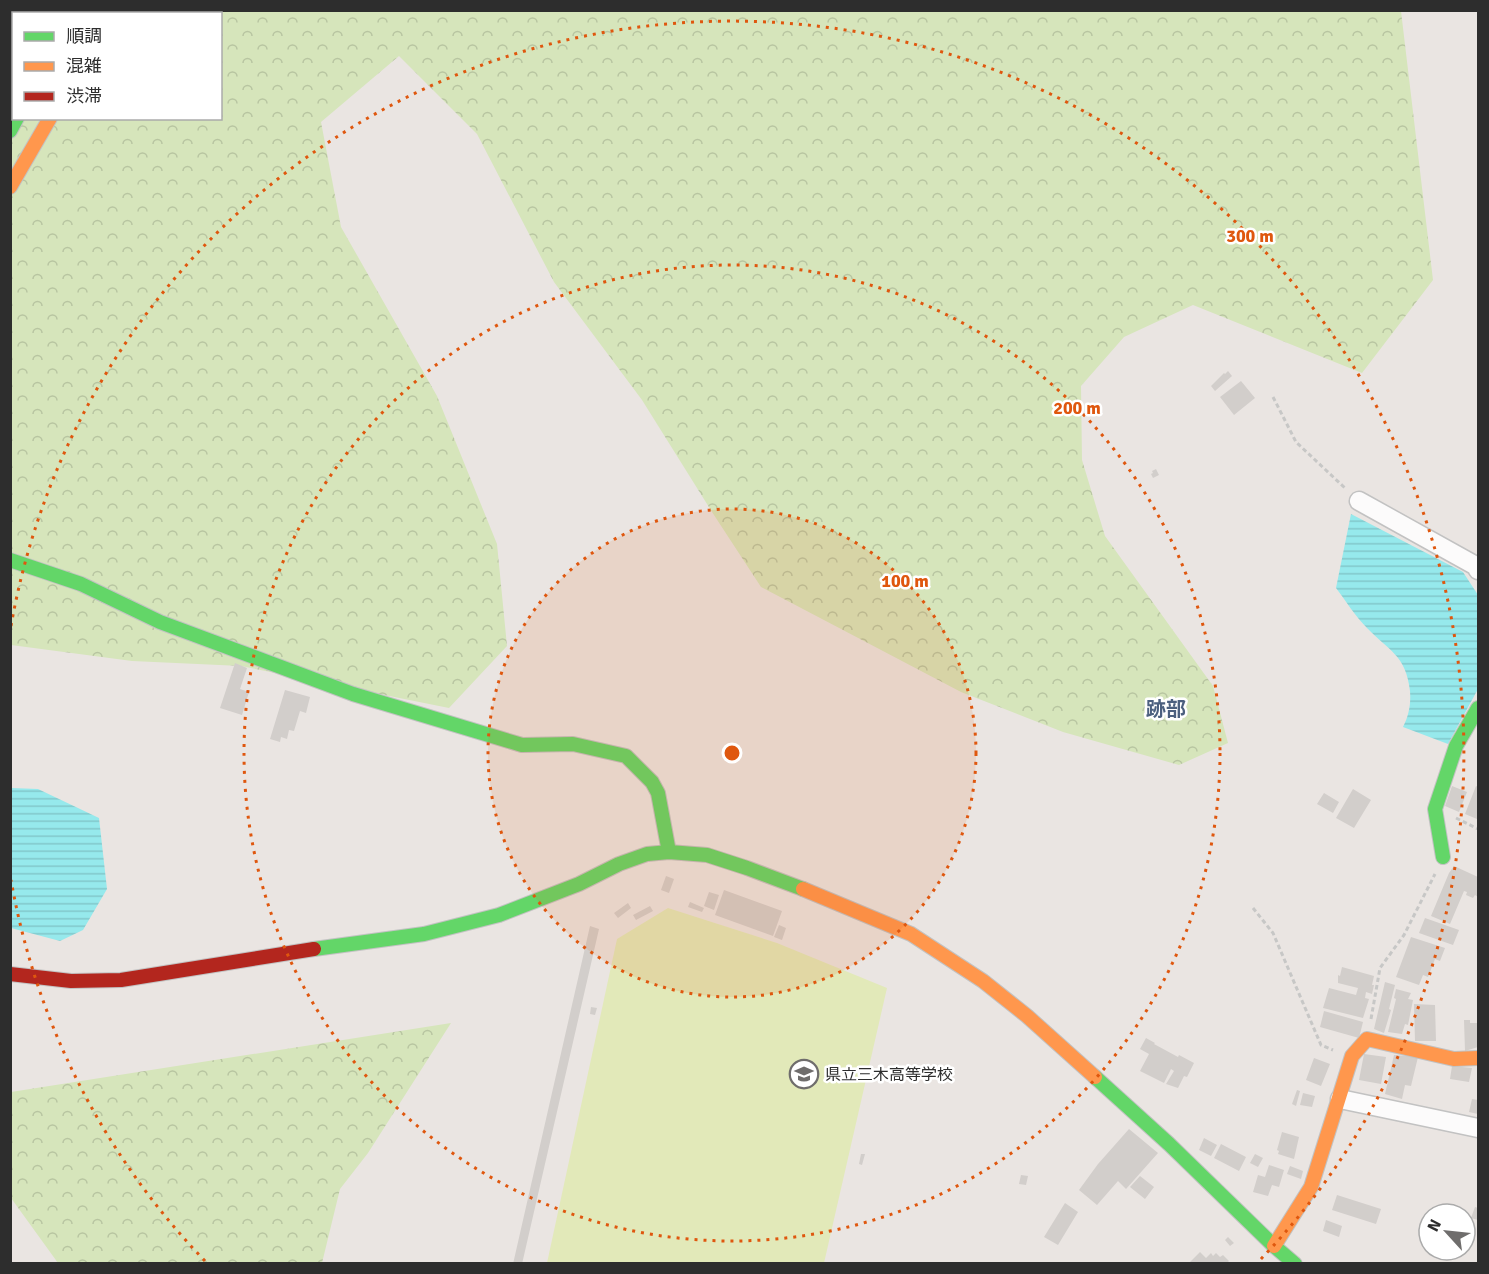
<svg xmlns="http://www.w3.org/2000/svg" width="1489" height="1274" viewBox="0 0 1489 1274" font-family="Signika,'Noto Sans JP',sans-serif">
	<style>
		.forest { fill: url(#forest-crowns); fill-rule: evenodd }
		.pitch { fill: #e2e9b9 }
		.water { fill: url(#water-rules) }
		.building { fill: #d2cecb }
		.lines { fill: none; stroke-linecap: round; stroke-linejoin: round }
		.street-casing { stroke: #c2c2c2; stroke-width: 21 }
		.fast-casing { stroke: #c2c2c2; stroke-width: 16 }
		.slow-casing { stroke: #c2c2c2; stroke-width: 16 }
		.jam-casing { stroke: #c2c2c2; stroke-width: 16 }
		.path { stroke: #c7c7c6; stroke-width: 3; stroke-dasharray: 4.5 3; stroke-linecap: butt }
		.street { stroke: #fcfbfb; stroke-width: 18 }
		.fast { stroke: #63d668; stroke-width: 14 }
		.slow { stroke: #ff974d; stroke-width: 14 }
		.jam { stroke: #b3261e; stroke-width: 14 }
		.ring { fill: none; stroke: #df570e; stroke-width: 3; stroke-dasharray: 3 6 }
		.labels { text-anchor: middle; stroke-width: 5; stroke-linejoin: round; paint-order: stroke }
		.poi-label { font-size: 16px; fill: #2d2d2d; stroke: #fff; text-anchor: start }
		.quarter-label { font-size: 20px; font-weight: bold; fill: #4c607f; stroke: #fff }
		.centre { fill: #df570e; stroke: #fff; stroke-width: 3 }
		.ring-label { font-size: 18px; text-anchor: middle; font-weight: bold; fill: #df570e; stroke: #fff; stroke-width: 5; stroke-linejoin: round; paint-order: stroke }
	</style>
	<defs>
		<pattern id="forest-crowns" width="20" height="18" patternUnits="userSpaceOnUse" patternTransform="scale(1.5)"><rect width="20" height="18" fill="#d6e5bb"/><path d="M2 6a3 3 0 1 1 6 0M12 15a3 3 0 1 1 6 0" fill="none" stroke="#b8c5a1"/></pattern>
		<pattern id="water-rules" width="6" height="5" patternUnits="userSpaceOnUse" patternTransform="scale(1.5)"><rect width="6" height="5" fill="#96e9ec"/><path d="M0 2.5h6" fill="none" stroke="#82c8cb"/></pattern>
	</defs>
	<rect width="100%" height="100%" fill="#eae5e2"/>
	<path class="forest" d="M11,11H1401L1433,280L1362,373L1193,305L1124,337L1081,386L1082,460L1105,536L1213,686L1228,743L1179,765L1063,732L961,692L761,587L712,512L642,400L554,282L477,134L399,56L321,122L341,227L437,396L497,544L507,646L449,708L241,666L132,661L11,645ZM14,14H220V118H14Z
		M451,1023L368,1153L340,1189L322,1263H58L11,1198V1092Z"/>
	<path class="pitch" d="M668,908L777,943L887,988L824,1263H547L617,939Z"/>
	<path class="water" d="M1351,514L1463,572L1478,595V689L1448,744L1403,727C1409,715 1411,704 1410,691C1406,655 1389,651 1367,628C1355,616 1346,601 1336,588Z
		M11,788L38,789L99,818L107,889L83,930L60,941L11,928Z"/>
	<path class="building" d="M1228,371L1232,376L1215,391L1211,386L1224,373L1225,374Z
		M1241,381L1255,398L1234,415L1220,397Z
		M1156,469L1159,475L1153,478L1151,474L1153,473L1152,471Z
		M235,663L247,668L240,689L249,692L242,715L220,708Z
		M285,690L310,697L306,713L300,711L294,731L289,730L287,739L281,737L280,742L270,739Z
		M1452,786L1467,792L1459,812L1445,806Z
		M1476,786L1478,787V815L1477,819L1465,814Z
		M1353,789L1371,800L1354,828L1336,818Z
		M1324,793L1339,802L1333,813L1317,804Z
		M1454,866L1478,877V897L1475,895L1473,898L1466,895L1467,892L1464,891L1450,924L1431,916L1449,873Z
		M666,876L674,879L669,893L661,890Z
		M724,890L782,911L773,936L715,915Z
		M709,892L719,895L714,910L704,906Z
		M690,902L704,908L702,912L688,907Z
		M628,903L631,908L618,918L614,913Z
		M650,906L653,911L636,920L633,915Z
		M1425,918L1459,930L1453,945L1419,933Z
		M779,925L786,928L782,940L774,937Z
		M590,926L599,929L522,1264H513Z
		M1411,937L1445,948L1440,961L1435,959L1428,977L1423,975L1419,985L1396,977Z
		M1342,967L1374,976L1372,985H1374L1372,994L1366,992L1365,998L1369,999L1363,1018L1323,1008L1329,988L1356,995L1358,988L1338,983V975L1340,976Z
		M1385,982L1395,985L1389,1009L1391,1010L1384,1033L1374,1029Z
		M1396,989L1411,993L1408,999L1413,1000L1408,1025L1405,1024L1402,1034L1388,1032L1396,999L1394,998Z
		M1414,1004L1435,1005L1436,1041H1415Z
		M591,1007L597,1008L595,1015L590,1014Z
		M1324,1011L1363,1022L1359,1038L1320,1027Z
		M1464,1020H1470V1023H1478V1047L1465,1051Z
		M1146,1038L1155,1043L1154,1044L1178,1057L1179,1055L1194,1063L1187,1077L1184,1076L1178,1088L1166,1084L1174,1071L1171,1069L1164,1083L1140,1071L1149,1054L1140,1049Z
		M1364,1054L1386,1057L1381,1084L1359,1080Z
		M1394,1055L1418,1057L1411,1086L1405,1085L1402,1099L1385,1094Z
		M1314,1058L1330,1064L1321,1086L1306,1080Z
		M1452,1066L1472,1068L1469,1082L1450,1079Z
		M1297,1090L1300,1091L1296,1106L1292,1104Z
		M1303,1093L1315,1096L1312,1107L1300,1105Z
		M1472,1099L1478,1100V1114L1469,1112Z
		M1129,1129L1158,1153L1126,1189L1118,1181L1097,1205L1079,1190L1098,1164Z
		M1282,1132L1299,1137L1294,1159L1278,1154L1279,1151L1277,1150Z
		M1204,1138L1217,1145L1211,1156L1199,1150Z
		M1221,1144L1246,1157L1239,1171L1214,1158Z
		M861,1154H865L862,1165L859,1164Z
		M1255,1154L1263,1158L1258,1167L1250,1163Z
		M1269,1165L1284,1170L1279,1187L1272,1185L1268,1196L1253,1192L1258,1175L1265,1177Z
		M1290,1166L1303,1171L1301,1179L1287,1174Z
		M1021,1175L1028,1176L1026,1185L1019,1184Z
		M1140,1176L1154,1187L1145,1199L1130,1187Z
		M1337,1195L1381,1209L1376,1224L1332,1210Z
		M1065,1203L1078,1212L1058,1245L1044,1237Z
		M1475,1207L1478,1208V1220L1471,1218Z
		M1326,1220L1342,1226L1339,1237L1323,1231Z
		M1228,1237L1234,1243L1230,1246L1225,1240Z
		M1200,1252L1206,1258L1211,1253L1213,1256L1216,1253L1220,1257L1223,1255L1229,1261L1226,1264H1188Z"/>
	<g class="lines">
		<g class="street-casing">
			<path id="street" d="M44,14L45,10
				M10,71L14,65
				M1359,501L1476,566L1478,570
				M1340,1099L1478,1128"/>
		</g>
		<g class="fast-casing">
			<path id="fast" d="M107,14L109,10
				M10,131L17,118
				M10,560L81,584L160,622L353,694L522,745L573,744L626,756L652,782L658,793L669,852
				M1443,857L1435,809L1456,746L1478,708
				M314,949L424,934L499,915L579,884L619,864L647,854L669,852L707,855L747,868L803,889
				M1095,1077L1169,1144L1274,1246L1295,1264"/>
		</g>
		<g class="slow-casing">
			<path id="slow" d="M75,14L77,10
				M10,187L50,118
				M803,889L911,934L983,981L1027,1016L1095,1077
				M1274,1246L1311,1187L1352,1056L1367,1039L1454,1059L1478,1058"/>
		</g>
		<g class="jam-casing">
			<path id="jam" d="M10,974L71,981L121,980L314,949"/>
		</g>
		<path class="path" d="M1273,397L1296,442L1346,489
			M1456,818L1478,829
			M1253,908L1273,933L1321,1045L1333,1050
			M1371,1019L1380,968L1404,935L1435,874"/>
		<use href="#street" class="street"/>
		<use href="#fast" class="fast"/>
		<use href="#slow" class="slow"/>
		<use href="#jam" class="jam"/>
	</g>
	<circle cx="732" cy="753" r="244" fill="#df570e" fill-opacity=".12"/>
	<g class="ring">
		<circle cx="732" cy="753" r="244"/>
		<circle cx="732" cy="753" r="488"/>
		<path d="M205 1261A732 732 0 0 1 11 880M11 626A732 732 0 1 1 1259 1261"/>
	</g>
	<defs>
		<g id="school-ring" transform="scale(1.5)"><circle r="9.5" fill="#fff" stroke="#6f6d6c" stroke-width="1.5"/><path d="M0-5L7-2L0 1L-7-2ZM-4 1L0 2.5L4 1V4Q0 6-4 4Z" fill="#6f6d6c"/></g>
	</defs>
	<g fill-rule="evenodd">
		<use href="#school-ring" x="804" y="1074"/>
	</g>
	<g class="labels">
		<g class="poi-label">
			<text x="825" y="1080">県立三木高等学校</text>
		</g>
		<g class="quarter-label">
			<text x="1166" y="716">跡部</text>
		</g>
	</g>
	<circle cx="732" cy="753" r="9" class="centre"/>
	<g class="ring-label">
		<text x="1250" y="242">300 m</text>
		<text x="1077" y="414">200 m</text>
		<text x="905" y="587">100 m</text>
	</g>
	<rect width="1489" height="1274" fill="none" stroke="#2d2d2d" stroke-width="24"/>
	<rect x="12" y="12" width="210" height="108" fill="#ffffff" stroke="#ababab" stroke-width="1.5"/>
	<rect x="24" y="32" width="30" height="9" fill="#63d668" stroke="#ababab" stroke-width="1.5"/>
	<text x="66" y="42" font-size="18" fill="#2d2d2d">順調</text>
	<rect x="24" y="62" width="30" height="9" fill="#ff974d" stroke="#ababab" stroke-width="1.5"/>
	<text x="66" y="72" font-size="18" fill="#2d2d2d">混雑</text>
	<rect x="24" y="92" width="30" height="9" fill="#b3261e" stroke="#ababab" stroke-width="1.5"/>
	<text x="66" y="102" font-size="18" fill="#2d2d2d">渋滞</text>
	<g transform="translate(1447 1232) rotate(297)"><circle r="28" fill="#ffffff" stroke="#ababab" stroke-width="1.5"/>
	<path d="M0-4.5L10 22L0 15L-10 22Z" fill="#6f6d6c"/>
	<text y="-9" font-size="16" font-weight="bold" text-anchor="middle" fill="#2d2d2d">N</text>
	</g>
</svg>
